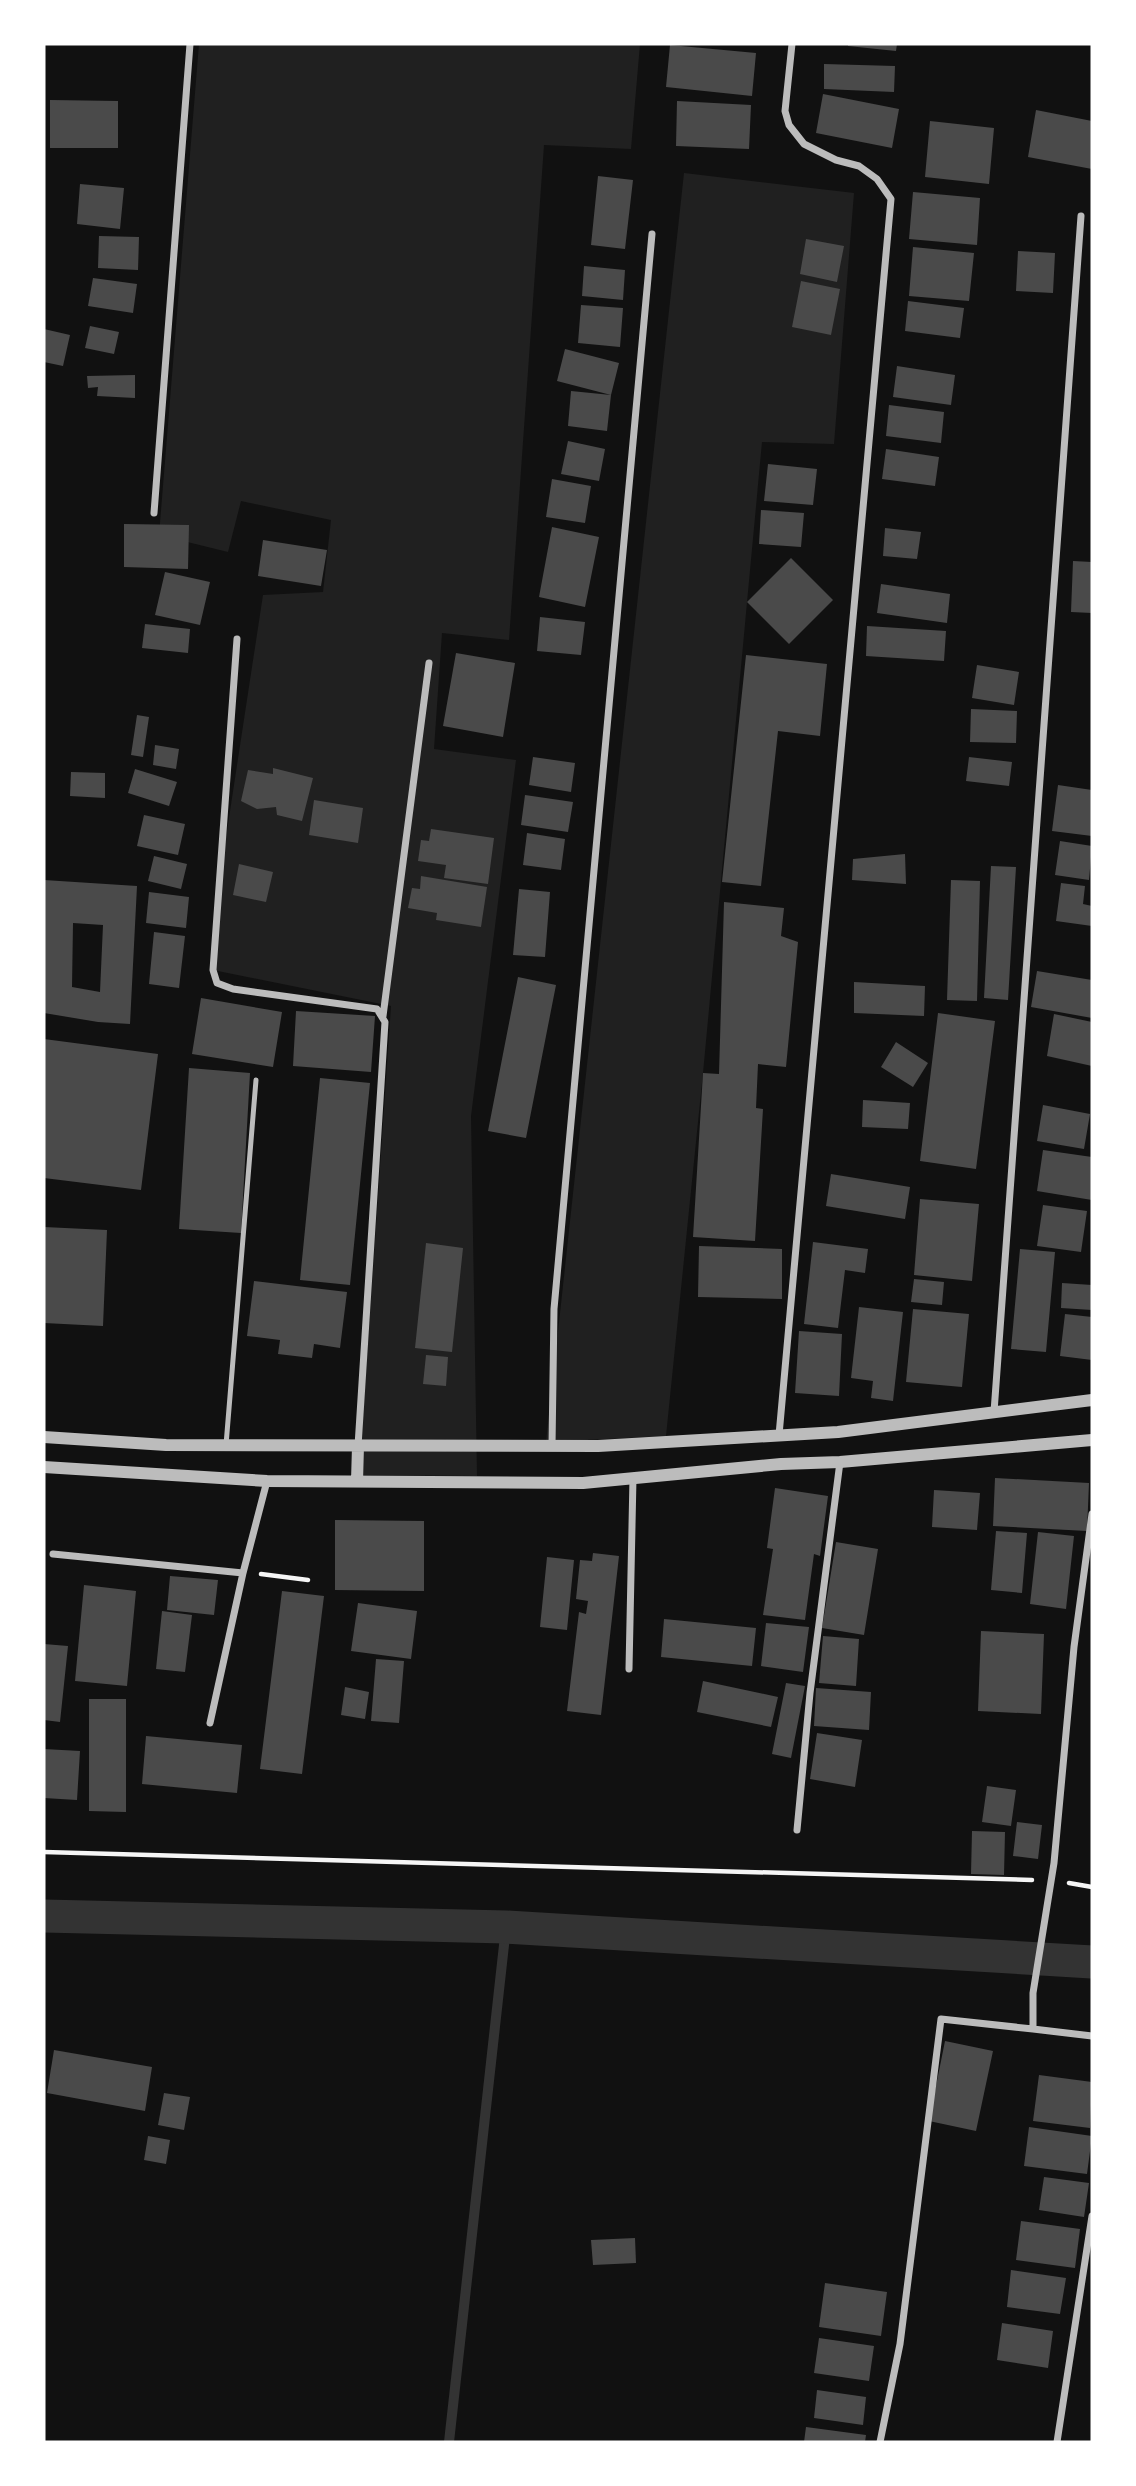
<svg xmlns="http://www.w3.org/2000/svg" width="1136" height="2486" viewBox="0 0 1136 2486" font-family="Arial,sans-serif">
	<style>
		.green { fill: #202020 }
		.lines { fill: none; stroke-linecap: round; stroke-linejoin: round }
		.stream { stroke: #333; stroke-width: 10 }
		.canal { stroke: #333; stroke-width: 33 }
		.building { fill: #4a4a4a; fill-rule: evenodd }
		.path { stroke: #f5f5f5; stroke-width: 4.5 }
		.service { stroke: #bcbcbc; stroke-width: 5 }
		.minor { stroke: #bcbcbc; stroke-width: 7 }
		.tertiary { stroke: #bcbcbc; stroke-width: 12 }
	</style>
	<rect width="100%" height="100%" fill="#111"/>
	<path class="green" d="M199,44H640L631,149L544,145L509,640L442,633L434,749L516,760L471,1116L477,1476L359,1475L391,1006L213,970L223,857L263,595L323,592L331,520L241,501L228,552L159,535Z
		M684,173L854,193L834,444L762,442L703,1073L666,1436L546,1442Z"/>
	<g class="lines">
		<path class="stream" d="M449,2442L506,1927"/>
		<path class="canal" d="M44,1916L506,1927L1092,1962"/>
	</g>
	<path class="building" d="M848,44H897L896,51L848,46Z
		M670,45L756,53L752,96L666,87Z
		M824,64L895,66L894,92L824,89Z
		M823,94L899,109L892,148L816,133Z
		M50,100L118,101V148H50Z
		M677,101L751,105L749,149L676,146Z
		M1036,110L1092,121V169L1028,157Z
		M930,121L994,128L989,184L925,177Z
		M598,176L633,180L625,249L591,245Z
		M80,184L124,188L120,229L77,224Z
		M913,192L980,198L977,245L909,239Z
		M99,236L139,237L138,270L98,268Z
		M806,239L844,246L837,282L800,274Z
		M913,247L974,253L969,301L909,296Z
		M1018,251L1055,253L1053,293L1016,291Z
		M584,266L625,270L623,300L582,296Z
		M93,278L137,284L133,313L88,306Z
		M801,281L840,289L831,335L792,327Z
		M908,301L964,308L960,338L905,331Z
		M581,305L623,308L620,347L578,343Z
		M90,326L119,332L114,354L85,348Z
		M44,329L70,335L63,366L44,362Z
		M565,349L619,363L611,395L557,381Z
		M897,366L955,375L951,405L893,397Z
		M135,375V398L97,396L98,387L88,388L87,376Z
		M571,391L611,395L607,431L568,426Z
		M889,405L944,412L941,443L886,436Z
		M568,441L605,449L599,481L561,474Z
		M886,449L939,457L935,486L882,479Z
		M768,464L817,469L813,505L764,501Z
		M552,479L591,486L585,523L546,517Z
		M761,510L804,513L801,547L759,544Z
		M124,524L189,525L188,569L124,567Z
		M552,527L599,537L585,607L539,597Z
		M885,528L921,532L917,559L883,556Z
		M263,540L327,550L321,586L258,576Z
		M791,558L833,600L789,644L747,602Z
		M1073,561L1092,562V613L1071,612Z
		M165,572L210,582L200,625L155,615Z
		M881,584L950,594L947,623L877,613Z
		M540,617L585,622L581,655L537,651Z
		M145,624L190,629L188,653L142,648Z
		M867,626L946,631L944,661L866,656Z
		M456,653L515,663L503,737L443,726Z
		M746,655L827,664L820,736L778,731L761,886L722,882Z
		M977,665L1019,672L1014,705L972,698Z
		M971,709L1017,711L1016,743L970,742Z
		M137,715L149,717L143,757L131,755Z
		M155,745L179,749L176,769L153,765Z
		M533,757L575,763L571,792L529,785Z
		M969,757L1012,762L1009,786L966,781Z
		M273,768L313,778L302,821L277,815L276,807L257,809L241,801L248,770L273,774Z
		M135,769L177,782L169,806L128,793Z
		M71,772L105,773V798L70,796Z
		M1058,785L1092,790V836L1052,831Z
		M525,795L573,802L568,832L521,825Z
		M314,800L363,808L358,843L309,835Z
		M144,815L185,824L178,855L137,846Z
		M431,829L494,838L488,884L444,878L446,865L418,861L421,840L429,841Z
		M527,833L565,839L561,870L523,865Z
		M1060,841L1092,846L1089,880L1055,875Z
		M905,854L906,884L852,880L853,859Z
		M154,856L187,864L181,889L148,881Z
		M239,864L273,872L266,902L233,895Z
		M991,866L1016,867L1008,1000L984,998Z
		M421,876L487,887L481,927L436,920L437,913L408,908L412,888L420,889Z
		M44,880L137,886L130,1024L98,1022L44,1013ZM73,923L103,925L100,992L72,987Z
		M951,880L980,881L977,1001L947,1000Z
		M1061,883L1085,886L1083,904L1092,906V926L1056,921Z
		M519,889L550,892L545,957L513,955Z
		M149,892L189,897L186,928L146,923Z
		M724,902L784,908L781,936L798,942L786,1067L758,1064L756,1108L763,1109L755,1241L693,1237L703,1073L719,1074Z
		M154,932L185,936L179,988L149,984Z
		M1037,971L1092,980V1018L1031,1007Z
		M518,977L556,985L526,1138L488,1131Z
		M854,982L925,986L924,1016L854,1013Z
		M201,998L282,1012L273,1067L192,1054Z
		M296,1011L375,1016L371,1072L293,1066Z
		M938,1013L995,1021L976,1169L920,1161Z
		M1054,1014L1092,1022V1066L1047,1056Z
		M44,1039L158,1054L141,1190L44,1178Z
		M896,1042L928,1063L913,1087L881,1067Z
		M189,1068L250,1073L241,1233L179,1229Z
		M320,1078L370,1083L350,1285L300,1280Z
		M863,1100L910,1103L908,1129L862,1127Z
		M1043,1105L1090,1114L1084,1149L1037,1141Z
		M1043,1150L1092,1157V1200L1037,1191Z
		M831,1174L910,1187L905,1219L826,1206Z
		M920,1199L979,1204L972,1281L914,1275Z
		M1043,1205L1087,1211L1081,1252L1037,1246Z
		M44,1227L107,1230L103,1326L44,1323Z
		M813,1242L868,1249L865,1273L845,1270L838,1328L804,1324Z
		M426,1243L463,1248L452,1352L415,1348Z
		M699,1246L782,1249V1299L698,1297Z
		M1020,1249L1055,1252L1046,1352L1011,1349Z
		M914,1279L944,1282L942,1305L911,1302Z
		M254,1281L347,1292L340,1348L314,1344L312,1358L278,1354L280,1340L247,1336Z
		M1062,1283L1092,1285V1310L1061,1308Z
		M859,1307L903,1312L893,1401L871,1398L873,1381L851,1378Z
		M913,1309L969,1314L962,1387L906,1382Z
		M1065,1314L1092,1317V1360L1060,1356Z
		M799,1331L842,1334L839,1396L795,1393Z
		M426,1355L448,1357L446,1386L423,1384Z
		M995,1478L1089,1483L1087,1531L993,1526Z
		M775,1488L828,1496L820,1556L814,1554L805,1620L763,1615L773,1549L767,1548Z
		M934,1490L980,1493L977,1530L932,1527Z
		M335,1520L424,1521V1591L335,1590Z
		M996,1531L1027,1533L1022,1593L991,1590Z
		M1038,1532L1074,1536L1066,1609L1030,1604Z
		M836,1542L878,1549L864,1635L822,1628Z
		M593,1553L619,1556L601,1715L567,1711L579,1612L586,1614L588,1601L576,1599L580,1560L592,1561Z
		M547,1557L574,1560L567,1630L540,1627Z
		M170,1576L218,1580L214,1615L167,1610Z
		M84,1585L136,1591L127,1686L75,1681Z
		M282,1591L324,1596L302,1774L260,1769Z
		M358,1603L417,1611L411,1659L351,1651Z
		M162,1611L192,1615L185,1672L156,1669Z
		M664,1619L756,1628L752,1666L661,1657Z
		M766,1623L809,1627L803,1672L761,1666Z
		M981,1631L1044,1634L1041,1714L978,1711Z
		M823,1636L859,1639L856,1686L819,1683Z
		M44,1644L68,1646L60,1722L44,1720Z
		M376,1659L404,1661L399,1723L371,1721Z
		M703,1681L778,1697L771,1727L697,1712Z
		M786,1683L805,1686L791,1758L772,1754Z
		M345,1687L369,1692L365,1719L341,1715Z
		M816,1688L871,1692L869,1730L814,1726Z
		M89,1699H126V1812L89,1811Z
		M817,1733L862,1740L855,1787L810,1779Z
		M146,1736L242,1745L237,1793L142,1784Z
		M44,1749L80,1751L77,1800L44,1798Z
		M987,1786L1016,1790L1011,1826L982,1822Z
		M1017,1822L1042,1825L1038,1859L1013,1856Z
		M972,1831L1005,1832L1004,1875L971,1874Z
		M945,2041L993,2051L976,2131L929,2121Z
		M54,2050L152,2067L145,2111L47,2093Z
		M1039,2075L1092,2082L1090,2128L1033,2121Z
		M164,2093L190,2097L184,2130L158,2125Z
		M1029,2127L1092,2136L1087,2174L1024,2166Z
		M148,2136L170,2140L166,2164L144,2160Z
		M1044,2177L1089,2183L1084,2217L1039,2210Z
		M1021,2221L1080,2229L1075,2268L1016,2260Z
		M635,2238L636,2263L593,2265L591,2240Z
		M1011,2270L1066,2278L1060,2314L1007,2307Z
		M825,2283L887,2292L881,2336L819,2327Z
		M1002,2323L1053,2331L1048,2368L997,2360Z
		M819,2338L874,2346L869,2381L814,2373Z
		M817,2390L866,2397L863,2425L814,2418Z
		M806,2427L866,2435L865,2442H804Z"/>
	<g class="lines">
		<path class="path" d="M261,1574L308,1580
			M44,1852L1032,1880
			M1069,1883L1092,1887"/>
		<path class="service" d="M226,1445L256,1080"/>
		<path class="minor" d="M154,513L190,44
			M237,639L213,970L217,983L233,989L377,1009L385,1022L358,1446
			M383,1016L429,663
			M994,1412L1081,216
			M779,1435L891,199L877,179L859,166L836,160L804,144L789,125L785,111L792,44
			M552,1446L554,1309L652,234
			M1092,1514L1074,1647L1054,1863L1033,1993V2029L1092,2036
			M53,1554L243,1573L267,1481
			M629,1669L633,1478
			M210,1723L243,1573
			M797,1830L810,1693L840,1462
			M880,2442L900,2344L941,2019L1033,2029
			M1057,2442L1092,2216"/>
		<path class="tertiary" d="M44,1437L166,1445L598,1446L838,1432L1092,1400
			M44,1467L267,1481L583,1483L781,1464L840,1462L1092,1440
			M357,1481L358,1446"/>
	</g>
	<rect width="1136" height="2486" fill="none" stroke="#ffffff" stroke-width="91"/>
</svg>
